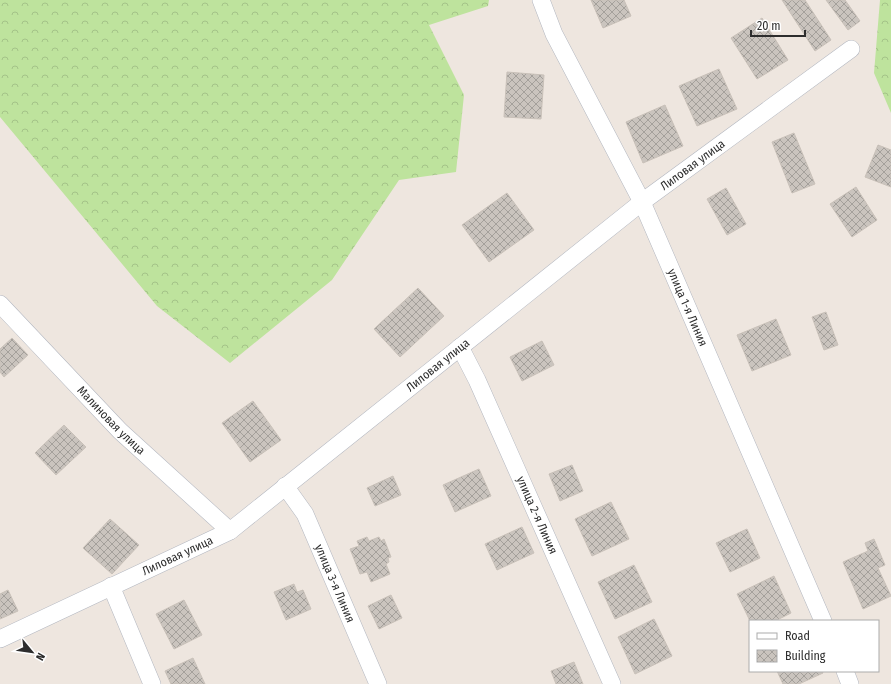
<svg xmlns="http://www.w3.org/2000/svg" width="891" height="684" viewBox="0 0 891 684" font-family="'Fira Sans Condensed',sans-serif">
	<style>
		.forest { fill: url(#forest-crowns) }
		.building { fill: url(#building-cross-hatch); stroke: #c9c1b9 }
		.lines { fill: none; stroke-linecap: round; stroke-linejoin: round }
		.minor-casing { stroke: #b3b7c0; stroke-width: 18 }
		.minor { stroke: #fff; stroke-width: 17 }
		.labels { text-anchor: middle; stroke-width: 3; stroke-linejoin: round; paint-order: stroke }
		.street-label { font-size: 12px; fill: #2d2d2d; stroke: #fff }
	</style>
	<defs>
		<pattern id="forest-crowns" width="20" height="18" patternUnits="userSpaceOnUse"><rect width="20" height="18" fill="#bee39d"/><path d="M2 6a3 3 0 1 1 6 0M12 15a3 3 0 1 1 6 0" fill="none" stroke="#a4c388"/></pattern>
		<pattern id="building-cross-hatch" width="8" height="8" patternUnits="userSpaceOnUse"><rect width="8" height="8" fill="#cac4be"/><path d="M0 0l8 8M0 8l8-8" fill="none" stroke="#a4a09b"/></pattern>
	</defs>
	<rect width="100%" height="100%" fill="#eee6df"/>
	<path class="forest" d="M0,0H489L488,6L429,25L464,95L456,172L399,180L332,280L230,363L157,306L0,117Z
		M880,0H891V113L874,73Z"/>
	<path class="building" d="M591,0H624L631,16L603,28Z
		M782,0H805L831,40L815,51Z
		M826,0H845L860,21L848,30Z
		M762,18L788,60L757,79L731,38Z
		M719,69L737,109L697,126L679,86Z
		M507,72L544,75L541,119L504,117Z
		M665,105L683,146L643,163L626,122Z
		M794,133L815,184L792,193L772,142Z
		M878,145L891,150V187L865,177Z
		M856,187L877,220L852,237L830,204Z
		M726,188L746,224L727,235L707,199Z
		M507,193L534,230L489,262L462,225Z
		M418,288L444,316L400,357L374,329Z
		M826,312L838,345L824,350L812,317Z
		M776,319L791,355L752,371L737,335Z
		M12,338L28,355L4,377L0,372V349Z
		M542,341L554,365L522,381L510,357Z
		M253,401L281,440L250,462L222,423Z
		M64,425L86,447L56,475L35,453Z
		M572,465L583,491L560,501L549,474Z
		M479,469L491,496L455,512L443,485Z
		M393,476L401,495L375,506L367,488Z
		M611,502L629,539L592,556L575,519Z
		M110,519L139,545L112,574L83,548Z
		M522,527L534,553L497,570L485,544Z
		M747,529L760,558L730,572L716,543Z
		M367,537L369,541L379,537L381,541L384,539L391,557L388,558L389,562L386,564L390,574L371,582L367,572L360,574L350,549L359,546L357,541Z
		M874,539L885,565L878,568L891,596L863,609L843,562L868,551L865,543Z
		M634,565L652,602L615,619L598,582Z
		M774,576L791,613L775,621H750L737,594Z
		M294,584L297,592L303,590L311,609L286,620L274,592Z
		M8,590L18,611L0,619V594Z
		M391,595L402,618L379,629L368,606Z
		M184,600L202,635L174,649L156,614Z
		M654,619L672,656L635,674L618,637Z
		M193,658L205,684H171L165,671Z
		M574,662L583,684H556L551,671Z
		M777,671H822L823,673L799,684H783Z"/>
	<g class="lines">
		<g class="minor-casing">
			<g id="minor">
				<path id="s1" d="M541,0L554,34L642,202L823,621"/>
				<path id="s2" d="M0,304L120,431L230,531"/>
				<path id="s3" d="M460,347L477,380L612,684"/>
				<path id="s4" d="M285,486L305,514L378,684"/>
				<path d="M111,586L152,684"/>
				<path id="s5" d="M0,639L230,531L642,202L851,49"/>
				<path d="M845,671L850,684"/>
			</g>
		</g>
		<use href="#minor" class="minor"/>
	</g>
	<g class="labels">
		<g class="street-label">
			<text dy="4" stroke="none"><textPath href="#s5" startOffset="844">Лиловая улица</textPath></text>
			<text dy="4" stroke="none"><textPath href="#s1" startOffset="341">улица 1-я Линия</textPath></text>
			<text dy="4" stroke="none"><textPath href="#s5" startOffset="520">Лиловая улица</textPath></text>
			<text dy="4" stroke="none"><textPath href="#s2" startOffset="161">Малиновая улица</textPath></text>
			<text dy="4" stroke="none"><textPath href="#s3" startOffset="185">улица 2-я Линия</textPath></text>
			<text dy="4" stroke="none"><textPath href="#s5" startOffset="196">Лиловая улица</textPath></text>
			<text dy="4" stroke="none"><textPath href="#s4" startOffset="110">улица 3-я Линия</textPath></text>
		</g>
	</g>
	<rect x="749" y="620" width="130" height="52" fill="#ffffff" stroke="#ababab"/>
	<rect x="757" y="633" width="20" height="6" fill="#ffffff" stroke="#ababab"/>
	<text x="785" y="640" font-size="12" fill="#2d2d2d">Road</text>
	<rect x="757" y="650" width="20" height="12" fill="url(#building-cross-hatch)" stroke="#ababab"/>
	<text x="785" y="660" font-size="12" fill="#2d2d2d">Building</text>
	<g transform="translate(32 652) rotate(119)" stroke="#ffffff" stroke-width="3" paint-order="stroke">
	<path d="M0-3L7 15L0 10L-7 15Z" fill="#2d2d2d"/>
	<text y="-6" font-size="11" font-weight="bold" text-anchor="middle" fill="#2d2d2d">N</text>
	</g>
	<path d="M751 30v6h54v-6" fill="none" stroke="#2d2d2d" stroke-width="2"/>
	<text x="757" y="30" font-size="12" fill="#2d2d2d" stroke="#ffffff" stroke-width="3" paint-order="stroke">20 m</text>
</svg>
